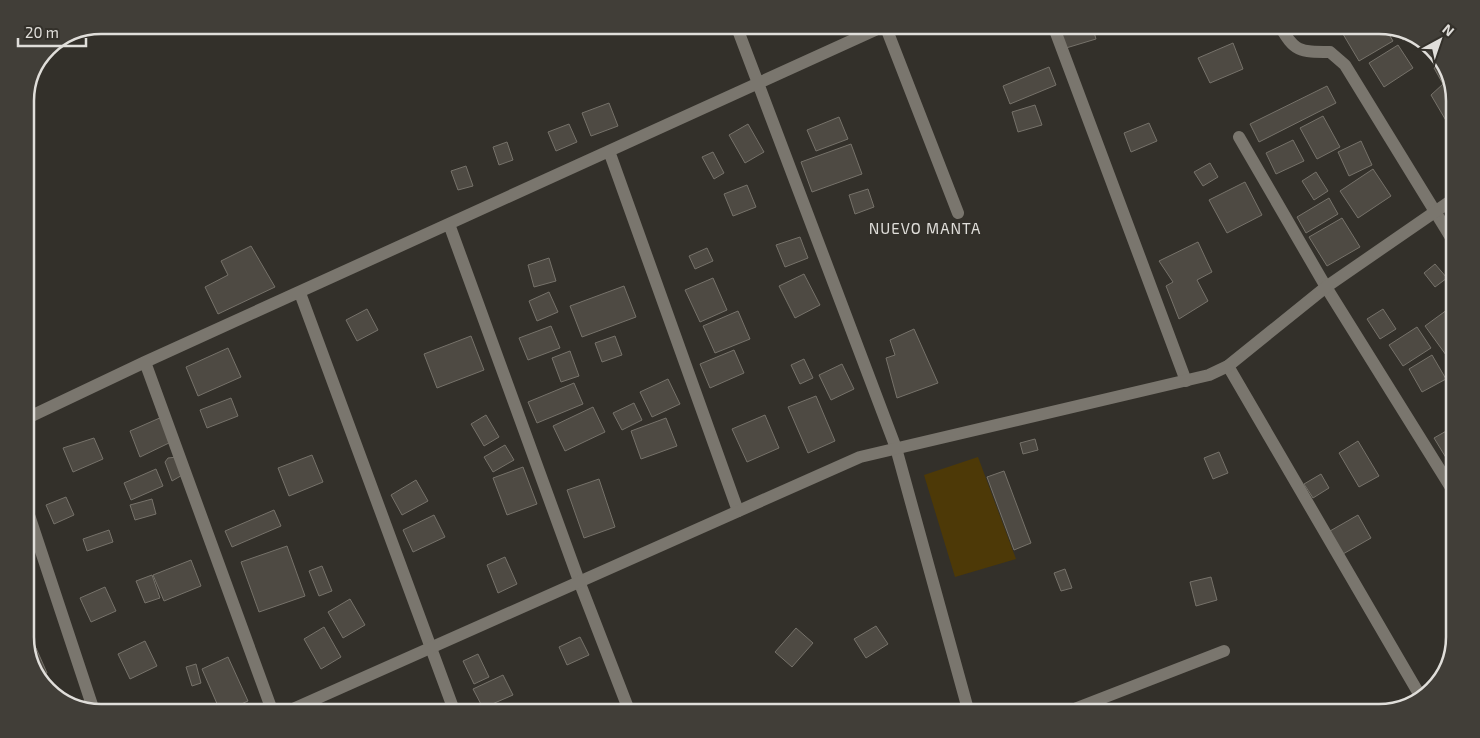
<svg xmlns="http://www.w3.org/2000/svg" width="1480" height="738" viewBox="0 0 1480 738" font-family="'Exo 2',sans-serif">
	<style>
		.garden { fill: #4d3907 }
		.building { fill: #4e4a43; stroke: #76726a }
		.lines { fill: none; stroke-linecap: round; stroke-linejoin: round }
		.minor { stroke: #7a766e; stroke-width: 12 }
		.tertiary { stroke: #7a766e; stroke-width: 12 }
		.labels { text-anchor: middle; stroke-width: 4; stroke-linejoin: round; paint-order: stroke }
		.neighbourhood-label { font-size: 15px; letter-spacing: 1px; fill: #e0deda; stroke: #33302a }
		.rim { fill: none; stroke: #e0deda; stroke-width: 2.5 }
	</style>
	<rect width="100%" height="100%" fill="#33302a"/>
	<path class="garden" d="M978,457L1016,559L955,577L924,475Z"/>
	<path class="building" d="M1059,25H1092L1096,39L1066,48Z
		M1347,25L1384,26L1393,41L1359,61L1340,29Z
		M1398,30H1399L1414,34L1403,40Z
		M1233,43L1243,69L1210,83L1198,58Z
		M1398,45L1413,68L1384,87L1369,63Z
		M1443,61L1455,96V119L1448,124L1431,95L1443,84L1434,68Z
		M1049,67L1056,85L1010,104L1003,86Z
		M1327,86L1336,103L1259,142L1250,124Z
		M609,103L618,126L591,136L582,113Z
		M1035,105L1042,125L1018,132L1012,112Z
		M1323,116L1340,147L1317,159L1300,128Z
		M839,117L848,139L816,151L807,130Z
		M1149,123L1157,141L1131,152L1124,133Z
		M569,124L577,142L556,151L548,132Z
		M748,124L764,152L745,163L729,135Z
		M1293,140L1304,161L1276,174L1266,153Z
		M1361,141L1372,165L1349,176L1338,152Z
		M507,142L513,160L499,165L493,147Z
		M851,144L862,174L812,192L801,162Z
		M713,152L724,173L714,179L702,157Z
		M1210,163L1218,177L1203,186L1194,172Z
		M466,166L473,186L458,190L451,171Z
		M1373,169L1391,196L1358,218L1340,191Z
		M1316,172L1328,191L1314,200L1302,181Z
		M1245,182L1262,215L1227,233L1209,200Z
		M747,185L756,207L733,216L724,194Z
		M868,189L874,207L855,214L849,195Z
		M1329,198L1338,214L1306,233L1297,217Z
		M1342,218L1360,247L1327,266L1309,237Z
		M800,237L808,258L785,267L776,245Z
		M1198,242L1212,272L1197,280L1208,301L1179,319L1166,286L1173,282L1159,261Z
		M251,246L275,287L218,314L205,287L228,275L221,261Z
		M707,248L713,261L695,269L689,256Z
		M549,258L556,281L534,287L528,265Z
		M1435,264L1447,278L1435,287L1424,273Z
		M804,274L820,305L795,318L779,286Z
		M713,278L727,310L700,322L685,290Z
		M624,286L636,317L582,337L570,306Z
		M549,292L558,312L537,321L529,301Z
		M1455,304V348L1446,355L1425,326Z
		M367,309L378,330L357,341L346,320Z
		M1383,309L1396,329L1380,339L1367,319Z
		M738,311L750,339L715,353L703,326Z
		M551,326L560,348L528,360L519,338Z
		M1417,327L1431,348L1403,366L1389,345Z
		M914,329L938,383L897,398L886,358L895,355L890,340Z
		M471,336L484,370L437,388L424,354Z
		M615,336L622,355L602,362L595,343Z
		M228,348L241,377L198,396L186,367Z
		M734,350L744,373L710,388L700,364Z
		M570,351L579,376L561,382L552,358Z
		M1432,355L1446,379L1422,392L1409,369Z
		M804,359L813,378L800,384L791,365Z
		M842,364L854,389L831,400L819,375Z
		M668,379L680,404L652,417L640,392Z
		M574,383L583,404L537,423L528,402Z
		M816,396L835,441L808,453L788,407Z
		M231,398L238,416L207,428L200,410Z
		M634,403L642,420L622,430L613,413Z
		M593,407L605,432L565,451L553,426Z
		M486,415L499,437L484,446L471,424Z
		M765,415L779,448L747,462L732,429Z
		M162,417L171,442L140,457L130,431Z
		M666,418L677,446L641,459L631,431Z
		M1455,426V457L1448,461L1434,438Z
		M94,438L103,459L73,472L63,448Z
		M1035,439L1038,450L1023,454L1020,443Z
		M1358,441L1379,476L1359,487L1339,453Z
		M505,445L514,460L493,472L484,457Z
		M1219,452L1228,473L1213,479L1204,458Z
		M312,455L323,482L289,496L278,468Z
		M177,457L184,474L172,481L165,462L168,458Z
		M523,467L537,504L507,515L493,478Z
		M156,469L163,486L131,500L124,483Z
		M1004,471L1031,543L1014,550L987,477Z
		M1321,474L1329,488L1313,498L1304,484Z
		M599,479L615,527L584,538L567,490Z
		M416,480L428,501L402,515L391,495Z
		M66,497L74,515L54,524L46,505Z
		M152,499L156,514L135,520L130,505Z
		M274,510L281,526L232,547L225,531Z
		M434,515L445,537L413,552L403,530Z
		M1358,515L1371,538L1343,554L1330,531Z
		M109,530L113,542L87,551L83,539Z
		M287,546L305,596L259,612L241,562Z
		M505,557L517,584L498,593L487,565Z
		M191,560L201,586L164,601L153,575Z
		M322,566L332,591L319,596L309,571Z
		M1065,569L1072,588L1061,591L1054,573Z
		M152,575L160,598L145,603L136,581Z
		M1211,577L1217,600L1196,606L1190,582Z
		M105,587L116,611L91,622L80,598Z
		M350,599L365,625L343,638L328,612Z
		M876,626L888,644L866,658L854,639Z
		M324,627L341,657L321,669L304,639Z
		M796,628L813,643L792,667L775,652Z
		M580,637L589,655L567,665L559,647Z
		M145,641L157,666L130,679L118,654Z
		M36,648L47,673L37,677L28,652Z
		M478,654L489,677L474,684L463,661Z
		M228,657L248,701L221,713L202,669Z
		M196,664L201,683L192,686L186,667Z
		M503,675L513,695L483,708L473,689Z"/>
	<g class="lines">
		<path class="minor" d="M736,25L896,448L969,713
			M885,25L958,213
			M1053,25L1186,381
			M1279,25C1295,52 1299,52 1330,52L1345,65L1455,244
			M1239,137L1326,287L1455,494
			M609,151L738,511
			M449,224L579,581L630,713
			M300,293L455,713
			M145,362L273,713
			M1228,366L1422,699
			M25,419L145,362L886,25
			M25,503L94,711
			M1064,713L1224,651"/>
		<path class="tertiary" d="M284,713L860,457L1209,375L1228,366L1326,287L1455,198"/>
	</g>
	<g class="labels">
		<g class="neighbourhood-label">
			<text x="925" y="234">NUEVO MANTA</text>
		</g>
	</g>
	<path d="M0 0H1480V738H0ZM101 34H1379A67 67 0 0 1 1446 101V637A67 67 0 0 1 1379 704H101A67 67 0 0 1 34 637V101A67 67 0 0 1 101 34Z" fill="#413e38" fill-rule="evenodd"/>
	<path class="rim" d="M101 34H1379A67 67 0 0 1 1446 101V637A67 67 0 0 1 1379 704H101A67 67 0 0 1 34 637V101A67 67 0 0 1 101 34Z"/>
	<g transform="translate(1440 40) rotate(40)" stroke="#33302a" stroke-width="4" paint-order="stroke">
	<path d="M0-4L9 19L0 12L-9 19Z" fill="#e0deda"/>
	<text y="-8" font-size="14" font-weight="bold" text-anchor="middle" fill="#e0deda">N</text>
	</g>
	<path d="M18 38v8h68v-8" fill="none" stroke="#e0deda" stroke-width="2.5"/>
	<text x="25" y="38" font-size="15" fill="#e0deda" stroke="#33302a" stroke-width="4" paint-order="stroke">20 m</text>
</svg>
